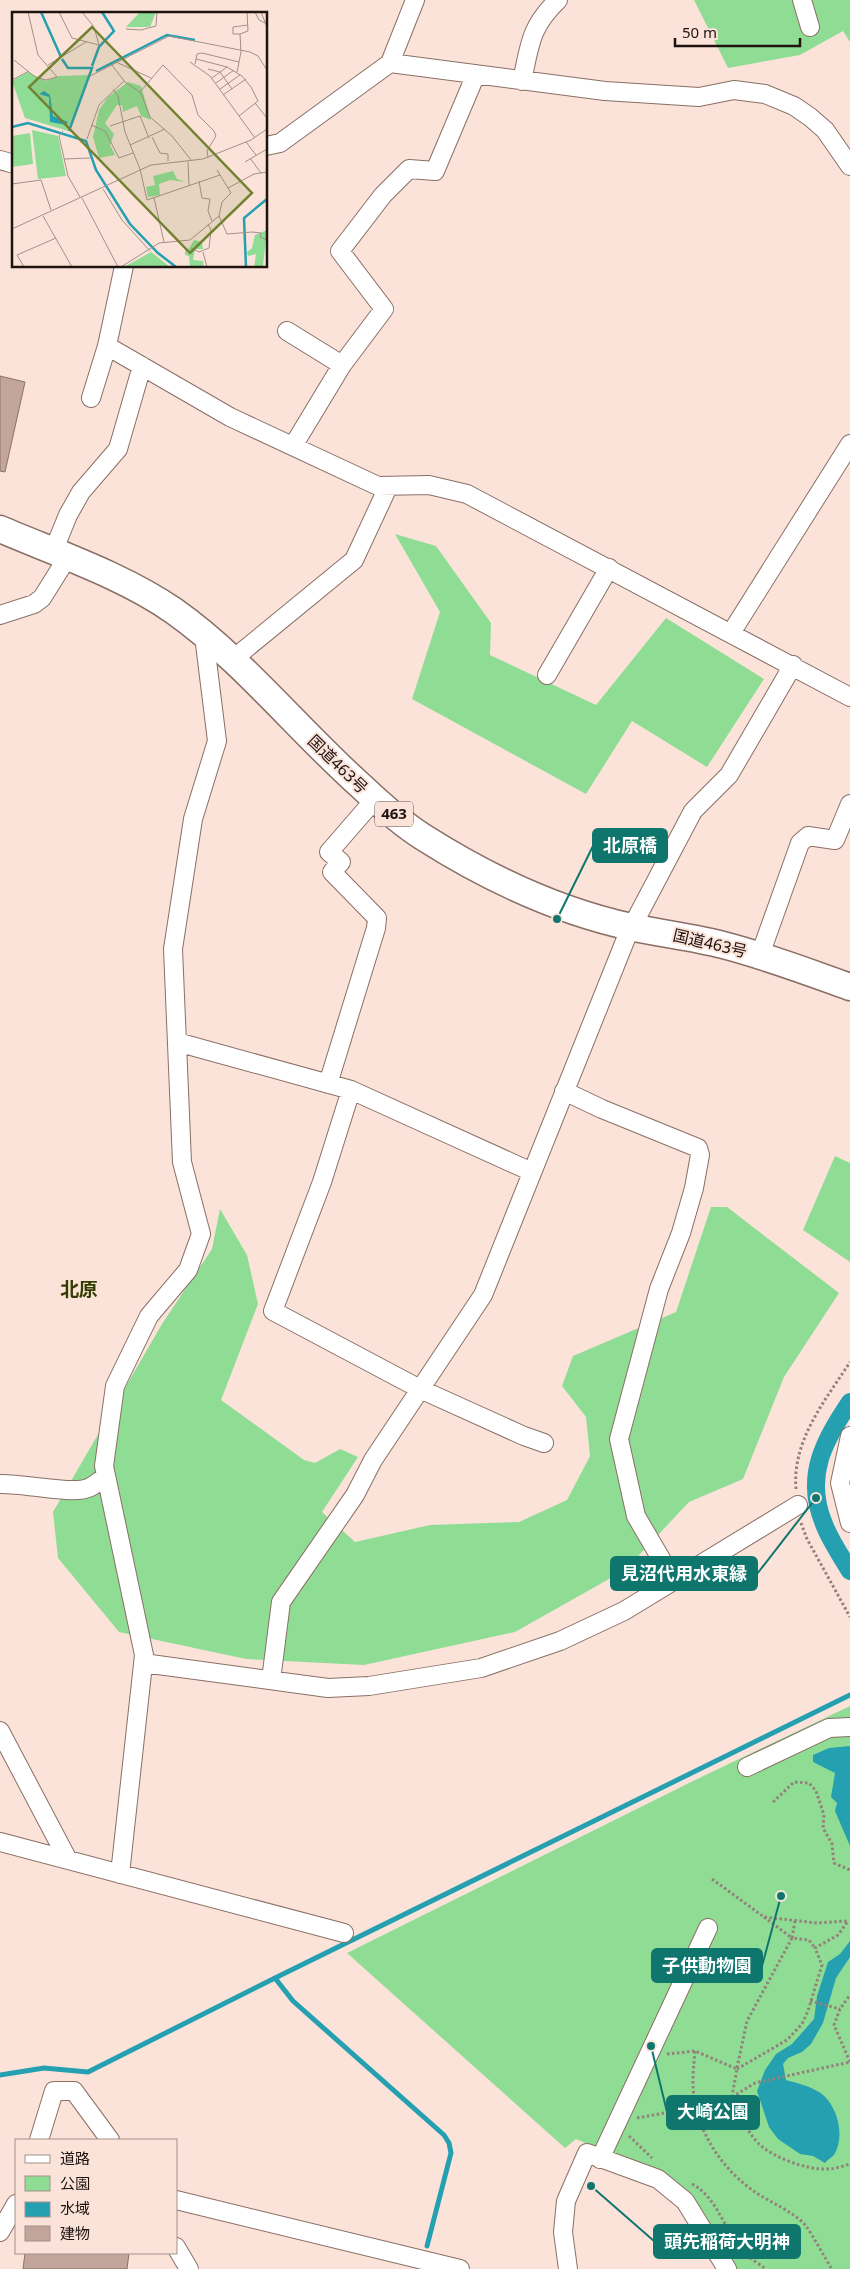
<svg xmlns="http://www.w3.org/2000/svg" width="850" height="2269" viewBox="0 0 850 2269" font-family="'Noto Sans','Noto Sans JP',sans-serif">
	<style>
		.green { fill: #8fdd95 }
		.water { fill: #25a0b1 }
		.lines { fill: none; stroke-linecap: round; stroke-linejoin: round }
		.stream { stroke: #25a0b1; stroke-width: 5 }
		.canal { stroke: #25a0b1; stroke-width: 18 }
		.building { fill: #c2a59b; stroke: #8c7167 }
		.minor-casing { stroke: #896f65; stroke-width: 20 }
		.highway-casing { stroke: #896f65; stroke-width: 29 }
		.path { stroke: #93817a; stroke-width: 3; stroke-dasharray: 2.5 2.5; stroke-linecap: butt }
		.minor { stroke: #fff; stroke-width: 18 }
		.highway { stroke: #fff; stroke-width: 26 }
		.labels { text-anchor: middle; stroke-width: 4; stroke-linejoin: round; paint-order: stroke }
		.shield { fill: #fce3da; stroke: #60514c; stroke-width: 1 }
		.shield-label { font-size: 15px; font-weight: bold; fill: #1d130f }
		.street-label { font-size: 16px; fill: #1d130f; stroke: #fce3da }
		.quarter-label { font-size: 19px; font-weight: bold; fill: #343d00; stroke: #fce3da }
		.inset-river { fill: none; stroke: #25a0b1; stroke-width: 2.5 }
		.inset-road { fill: none; stroke: #a39089; stroke-width: 1 }
		.view { fill: #728231; fill-opacity: 0.15; stroke: #728231; stroke-width: 2.5 }
		.inset-edge { fill: none; stroke: #1d130f; stroke-width: 2.5 }
		.leader { fill: none; stroke: #0f766e; stroke-width: 2 }
		.callout-dot { fill: #0f766e; stroke: #fce3da; stroke-width: 2 }
		.callout { fill: #0f766e; stroke: #0f766e; stroke-width: 2 }
		.callout-label { font-size: 18px; text-anchor: middle; font-weight: bold; fill: #fff }
	</style>
	<rect width="100%" height="100%" fill="#fce3da"/>
	<path class="green" d="M694,0H850V42L843,31L800,55L728,68Z
		M395,534L436,546L491,623L490,655L596,705L666,618L764,679L707,767L632,721L586,794L412,699L440,612Z
		M835,1156L850,1163V1262L803,1230Z
		M711,1207H727L839,1293L784,1377L743,1479L689,1502L625,1570L515,1632L364,1665L246,1659L119,1632L58,1558L53,1512L162,1324L212,1249L220,1209L247,1255L258,1304L221,1400L304,1460L315,1463L340,1449L358,1457L322,1512L355,1542L430,1525L519,1522L567,1500L590,1456L586,1417L562,1386L573,1356L676,1312Z
		M850,1706V2269H733L660,2175L576,2139L565,2148L347,1953L693,1781Z"/>
	<path class="water" d="M850,1746V1846L835,1811L837,1803L831,1797L835,1773L813,1762V1755L829,1748Z
		M850,1941V1957L836,1978L823,2023L811,2044L802,2052L788,2058L783,2064L786,2080C797,2083 809,2086 819,2092C837,2103 846,2136 834,2155C832,2157 827,2160 825,2163L813,2156L800,2154L778,2139L769,2127L757,2091L765,2070L776,2054L792,2044L814,2019L817,1996L828,1962L840,1954Z"/>
	<g class="lines">
		<path class="stream" d="M0,2075L44,2068L88,2072L275,1978
			M427,2246L451,2153L449,2143L444,2135L293,2001L275,1978L850,1695"/>
		<path class="canal" d="M850,1402C824,1441 804,1476 824,1524C830,1540 841,1556 850,1571"/>
	</g>
	<path class="building" d="M0,376L25,382L5,472L0,471Z
		M25,2253H129L127,2269H23Z"/>
	<g class="lines">
		<g class="minor-casing">
			<path id="minor" d="M802,0L810,27
				M390,63L605,91L699,97L734,90L765,94L794,106L810,117L825,130L850,166
				M522,81C530,44 530,27 558,0
				M266,146L280,143L390,63L415,0
				M0,160L14,164
				M287,331L342,365
				M107,346L230,417L378,486L429,485L467,494L850,697
				M91,398L107,346L124,266
				M293,446L342,365L384,309L340,251L383,195L409,169L435,171L476,74
				M53,552L68,515L81,492L118,449L142,366
				M0,615L34,604L42,598L67,558
				M731,633L850,444
				M232,660L354,560L388,487
				M547,675L609,568
				M760,955L800,843L808,836L835,840L850,804
				M177,1042L351,1090L532,1172
				M328,1084L376,928L377,918L332,872L341,862L329,852L375,799
				M351,1090L322,1182L273,1311L420,1389L524,1436L544,1443
				M564,1091L602,1109L698,1148L700,1155L694,1188L681,1233L659,1289L619,1439L636,1516L674,1581
				M850,1436L840,1483L850,1523
				M0,1484C22,1483 73,1495 88,1488C94,1486 99,1481 105,1477
				M143,1663L328,1688L369,1686L481,1668L560,1641L624,1611L798,1505
				M271,1680L281,1602L355,1495L373,1460L483,1295L627,936L693,811L729,775L793,665
				M0,1731L68,1860
				M747,1767L829,1728L850,1727
				M0,1842L344,1933
				M120,1874L144,1655L104,1466L115,1386L149,1316L188,1270L201,1234L182,1162L173,949L193,819L217,741L204,636
				M39,2140L54,2091H74L110,2140
				M600,2159L708,1928
				M176,2200L460,2269
				M0,2232L16,2204
				M176,2247L189,2269
				M568,2269L563,2232L566,2201L587,2153L658,2179L685,2201L727,2269"/>
		</g>
		<g class="highway-casing">
			<path id="highway" d="M0,529C56,553 124,576 174,611C242,659 299,731 362,787C381,805 401,823 423,837C486,877 558,911 631,927C662,934 693,937 723,945C766,956 808,972 850,987"/>
		</g>
		<path class="path" d="M796,1489C792,1440 825,1401 850,1362
			M801,1523L807,1539L850,1617
			M773,1802L794,1782L809,1783L816,1791L824,1815L823,1828L832,1844L834,1863L850,1870
			M712,1879L764,1917L817,1923L847,1921
			M764,1917L792,1938L795,1921
			M810,2001L840,2009
			M695,2051C694,2062 693,2072 693,2082C693,2126 720,2168 755,2192C771,2203 793,2211 806,2226C814,2237 824,2257 832,2269
			M667,2054L695,2051L737,2069L732,2096
			M850,2062L834,2025L840,2009L850,1995
			M737,2068L747,2021L792,1938L809,1940L815,1948
			M737,2069L787,2040L802,2024L808,2011L822,1965L815,1948L838,1935L848,1921
			M732,2097L755,2083L850,2062
			M637,2118L670,2112L732,2097C740,2113 746,2131 759,2144C774,2158 807,2170 827,2169C835,2169 843,2166 850,2164
			M629,2136L652,2158
			M692,2184C716,2196 725,2230 741,2250C747,2257 758,2263 766,2269"/>
		<use href="#minor" class="minor"/>
		<use href="#highway" class="highway"/>
	</g>
	<g class="labels">
		<rect class="shield" x="375" y="801.5" width="38" height="25" rx="4"/>
		<g class="shield-label">
			<text x="394" y="819">463</text>
		</g>
		<g class="street-label">
			<text transform="translate(338 764) rotate(44)" y="6">国道463号</text>
			<text transform="translate(710 943) rotate(13)" y="6">国道463号</text>
		</g>
		<g class="quarter-label">
			<text x="79" y="1296">北原</text>
		</g>
	</g>
	<g transform="translate(12 12)">
		<rect width="255" height="255" fill="#fce3da"/>
		<path d="M128,0H144L138,15H114ZM16,60L34,69L47,64L77,63L56,119L13,106L0,69ZM116,70L129,74L139,108L129,104L125,94L111,100L110,93H105L93,111L102,122L98,133L103,143L87,146L81,125L87,98L96,85ZM20,118L46,124L54,164L26,167ZM18,121L21,152L0,155V124ZM161,159L165,167L174,170L158,168L147,172L148,183L136,185L134,175L143,173L141,164ZM255,218L251,254L255,255H242L244,242L236,244L235,240L240,236L243,223ZM182,228L190,230L191,237H183L181,248L191,249L192,255H178L177,244L173,243V238H176ZM139,240L158,255H112Z" fill="#8fdd95"/>
		<path d="M32,79L38,83L41,104L56,110L54,113L38,110L37,85L27,82Z" fill="#25a0b1"/>
		<path class="inset-river" d="M29,0L49,45M50,47L56,56H80L57,119M80,54L87,35L102,19L90,0M84,59L155,23L183,28M0,115L16,111L74,129L84,158L118,212L146,241L164,255M234,255L232,206L255,187"/>
		<path class="inset-road" d="M47,0L60,26L87,33L82,15L70,0M243,0L247,8L255,12M249,0L255,15M114,17L129,18L144,14L145,0M228,22H221V15L236,13M184,47L215,55M2,48L23,65L34,68L45,65L26,43L16,0M104,50L139,66M178,50L198,64L243,126M99,52L113,70L129,81L138,105L160,124L179,148M183,52L185,42L190,41L227,50M36,53L74,30M196,57L208,60L220,77M225,60L229,40L228,22L236,19L235,0M78,64L157,24L238,40L246,44L255,58M200,66L215,55L230,64L239,75L246,89L227,104M0,68L17,59M204,71L222,58M101,77L106,84L113,120L128,157L135,188L208,163M208,77L228,63M128,80L151,53L180,83L186,103L202,119L204,124L195,139L196,145M211,83L234,67M243,91L255,106M79,113L93,119L107,146L121,141M98,114L128,104L137,126M51,119L47,124L56,164L68,185M140,125L148,141L156,142V149M75,127L87,93L112,69M234,130L244,143M118,133L153,117M238,146L249,161M52,147L78,146M176,150L177,173M233,150L255,137M205,158L219,181L210,190L207,204L215,222L240,220L249,221L248,225L255,228M187,169L190,186L198,187L196,199L200,209M0,172L29,168L39,198M216,176L242,162L255,160M91,177L110,208L138,239M70,186L106,255M142,186L152,230M31,204L60,255M0,217L139,153L191,147L239,128L255,117M179,236L187,240L197,236L199,218L196,212M191,240L195,255M12,255L5,243L44,226M109,255L147,231L178,228L207,204"/>
		<path class="view" d="M80,15L240,181L178,241L17,75Z"/>
		<rect width="255" height="255" class="inset-edge"/>
	</g>
	<path class="leader" d="M557 919L593 846M816 1498L757 1574M781 1896L762 1966M651 2046L667 2112M591 2186L654 2241"/>
	<g class="callout-dot">
		<circle cx="557" cy="919" r="5"/>
		<circle cx="816" cy="1498" r="5"/>
		<circle cx="781" cy="1896" r="5"/>
		<circle cx="651" cy="2046" r="5"/>
		<circle cx="591" cy="2186" r="5"/>
	</g>
	<g class="callout">
		<rect x="593" y="829" width="74" height="33" rx="5"/>
		<rect x="611" y="1557" width="146" height="33" rx="5"/>
		<rect x="652" y="1949" width="110" height="33" rx="5"/>
		<rect x="667" y="2096" width="92" height="33" rx="5"/>
		<rect x="654" y="2225" width="146" height="33" rx="5"/>
	</g>
	<g class="callout-label">
		<text x="630" y="852">北原橋</text>
		<text x="684" y="1580">見沼代用水東縁</text>
		<text x="707" y="1972">子供動物園</text>
		<text x="713" y="2118">大崎公園</text>
		<text x="727" y="2248">頭先稲荷大明神</text>
	</g>
	<rect x="15" y="2139" width="162" height="115" fill="#fce3da" stroke="#a39089"/>
	<rect x="25" y="2155" width="25" height="8" fill="#ffffff" stroke="#a39089"/>
	<text x="60" y="2164" font-size="15" fill="#1d130f">道路</text>
	<rect x="25" y="2176" width="25" height="15" fill="#8fdd95" stroke="#a39089"/>
	<text x="60" y="2189" font-size="15" fill="#1d130f">公園</text>
	<rect x="25" y="2202" width="25" height="15" fill="#25a0b1" stroke="#a39089"/>
	<text x="60" y="2214" font-size="15" fill="#1d130f">水域</text>
	<rect x="25" y="2226" width="25" height="15" fill="#c2a59b" stroke="#a39089"/>
	<text x="60" y="2239" font-size="15" fill="#1d130f">建物</text>
	<path d="M675 38v8h125v-8" fill="none" stroke="#1d130f" stroke-width="2.5"/>
	<text x="682" y="38" font-size="15" fill="#1d130f" stroke="#fce3da" stroke-width="4" paint-order="stroke">50 m</text>
</svg>
